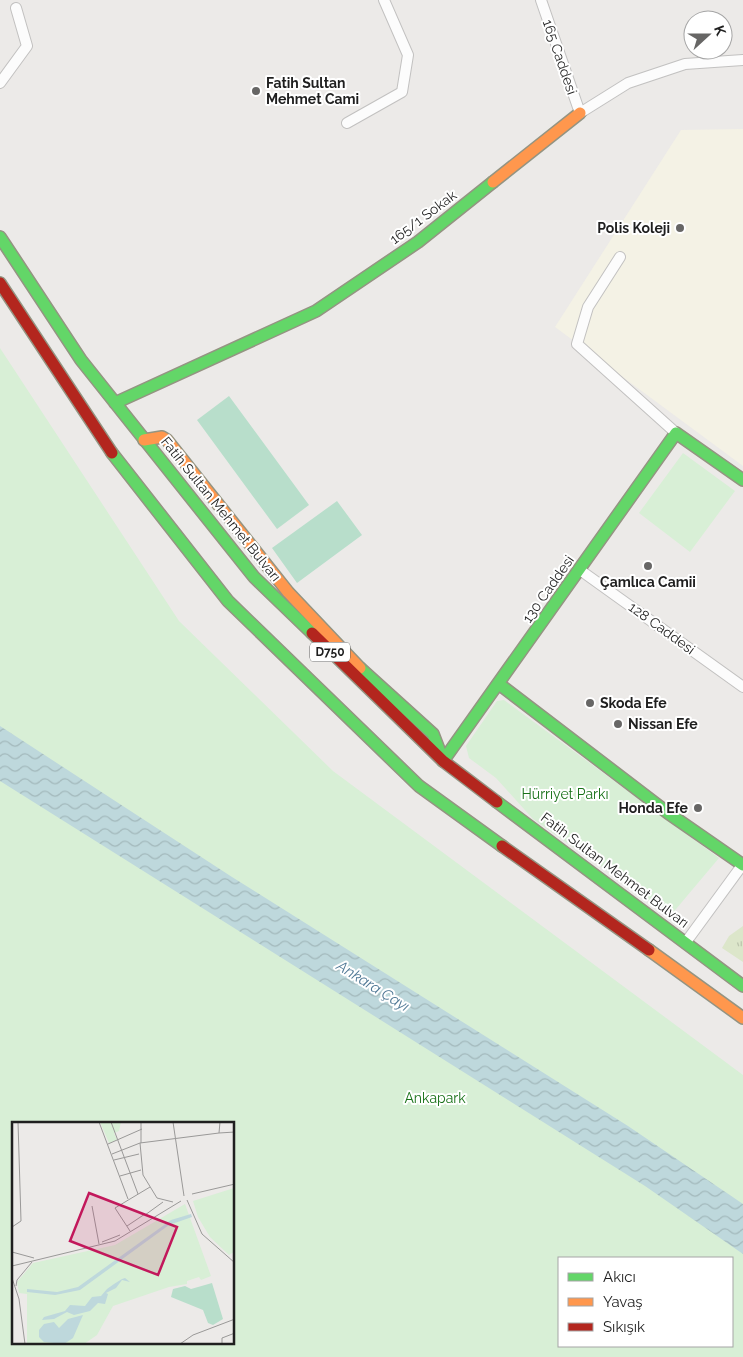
<svg xmlns="http://www.w3.org/2000/svg" width="743" height="1357" viewBox="0 0 743 1357" font-family="Raleway,sans-serif">
	<style>
		.education { fill: #f4f2e5 }
		.grass { fill: url(#grass-tufts) }
		.park { fill: #d8efd6; fill-rule: evenodd }
		.pitch { fill: #b8decb }
		.water { fill: url(#water-waves) }
		.lines { fill: none; stroke-linecap: round; stroke-linejoin: round }
		.street-casing { stroke: #c2c1c0; stroke-width: 12 }
		.fast-casing { stroke: #949482; stroke-width: 14 }
		.slow-casing { stroke: #949482; stroke-width: 14 }
		.jam-casing { stroke: #949482; stroke-width: 14 }
		.street { stroke: #fcfcfc; stroke-width: 10 }
		.fast { stroke: #63d668; stroke-width: 11 }
		.slow { stroke: #ff974d; stroke-width: 11 }
		.jam { stroke: #b3261e; stroke-width: 11 }
		.poi-dot { fill: #676665; stroke: #fff; stroke-width: 2 }
		.labels { text-anchor: middle; stroke-width: 4; stroke-linejoin: round; paint-order: stroke }
		.shield { fill: #fff; stroke: #626262; stroke-width: 1 }
		.shield-label { font-size: 12px; font-weight: bold; fill: #1f1f1f }
		.street-label { font-size: 14px; fill: #1f1f1f; stroke: #fff }
		.poi-label { font-size: 14px; font-weight: bold; fill: #1f1f1f; stroke: #fff; text-anchor: start }
		.park-label { font-size: 14px; fill: #187118; stroke: #fff }
		.water-label { font-size: 15px; font-style: italic; fill: #4f7895; stroke: #fff }
		.inset-road { fill: none; stroke: #9a9998; stroke-width: 1 }
		.view { fill: #c2185b; fill-opacity: 0.15; stroke: #c2185b; stroke-width: 2.5 }
		.inset-edge { fill: none; stroke: #1f1f1f; stroke-width: 2.5 }
	</style>
	<defs>
		<pattern id="grass-tufts" width="24" height="20" patternUnits="userSpaceOnUse" patternTransform="scale(1.25)"><rect width="24" height="20" fill="#dce6ca"/><path d="M3 7l-1-3M5 7V3M7 7l1-3M15 17l-1-3M17 17v-4M19 17l1-3" fill="none" stroke="#bcc5ad"/></pattern>
		<pattern id="water-waves" width="16" height="10" patternUnits="userSpaceOnUse" patternTransform="scale(1.25)"><rect width="16" height="10" fill="#bed8dc"/><path d="M0 5q4-4 8 0t8 0" fill="none" stroke="#a3b9bc"/></pattern>
	</defs>
	<rect width="100%" height="100%" fill="#eceae8"/>
	<path class="education" d="M743,129V466L555,327L681,130Z"/>
	<path class="grass" d="M743,926V962L722,948L729,936Z"/>
	<path class="park" d="M0,348L179,621L333,771L743,1075V1357H0ZM14,1123H234V1343H14ZM559,1258H732V1346H559Z
		M683,453L735,491L690,552L639,513Z
		M504,700L719,858L671,915L533,819L496,778L469,758L466,746L497,701Z"/>
	<path class="pitch" d="M229,396L309,505L277,529L197,420Z
		M337,501L362,535L297,583L272,548Z"/>
	<path class="water" d="M0,726L232,877L628,1126L743,1204V1254L645,1186L0,781Z"/>
	<g class="lines">
		<g class="street-casing">
			<path id="street" d="M541,0L580,113L628,83L685,64L743,60
				M0,83L27,46L16,8
				M347,123L402,92L408,55L384,0
				M620,257L588,307L577,344L676,433
				M580,570L743,687
				M686,942L743,864"/>
		</g>
		<g class="fast-casing">
			<path id="fast" d="M0,237L81,360L254,577L312,633
				M115,403L316,311L418,242L493,182
				M112,453L228,601L419,786L502,846
				M360,668L433,734L443,760
				M499,684L668,813L743,865
				M443,761L676,433L743,480
				M497,802L743,986"/>
		</g>
		<g class="slow-casing">
			<path id="slow" d="M493,182L580,113
				M144,440L162,437L167,440L288,592L360,668
				M649,950L743,1018"/>
		</g>
		<g class="jam-casing">
			<path id="jam" d="M0,283L112,453
				M312,633L443,761L497,802
				M502,846L649,950"/>
		</g>
		<use href="#street" class="street"/>
		<use href="#fast" class="fast"/>
		<use href="#slow" class="slow"/>
		<use href="#jam" class="jam"/>
	</g>
	<g class="poi-dot">
		<circle cx="256" cy="91" r="5"/>
		<circle cx="680" cy="228" r="5"/>
		<circle cx="648" cy="566" r="5"/>
		<circle cx="590" cy="703" r="5"/>
		<circle cx="618" cy="724" r="5"/>
		<circle cx="698" cy="808" r="5"/>
	</g>
	<g class="labels">
		<rect class="shield" x="310" y="642.5" width="40" height="19" rx="4"/>
		<g class="shield-label">
			<text x="330" y="656">D750</text>
		</g>
		<g class="street-label">
			<text transform="translate(560 57) rotate(71)" y="5">165 Caddesi</text>
			<text transform="translate(423 217) rotate(-37)" y="5">165/1 Sokak</text>
			<text transform="translate(221 509) rotate(51)" y="5">Fatih Sultan Mehmet Bulvarı</text>
			<text transform="translate(548 589) rotate(-55)" y="5">130 Caddesi</text>
			<text transform="translate(662 628) rotate(36)" y="5">128 Caddesi</text>
			<text transform="translate(615 870) rotate(37)" y="5">Fatih Sultan Mehmet Bulvarı</text>
		</g>
		<g class="poi-label">
			<text x="266" y="88">Fatih Sultan<tspan x="266" dy="16">Mehmet Cami</tspan></text>
			<text x="670" y="233" text-anchor="end">Polis Koleji</text>
			<text x="648" y="587" text-anchor="middle">Çamlıca Camii</text>
			<text x="600" y="708">Skoda Efe</text>
			<text x="628" y="729">Nissan Efe</text>
			<text x="688" y="813" text-anchor="end">Honda Efe</text>
		</g>
		<g class="park-label">
			<text x="565" y="799">Hürriyet Parkı</text>
			<text x="435" y="1103">Ankapark</text>
		</g>
		<g class="water-label">
			<text transform="translate(373 986) rotate(32)" y="5">Ankara Çayı</text>
		</g>
	</g>
	<g transform="translate(12 1122)">
		<rect width="222" height="222" fill="#eceae8"/>
		<path d="M88,0H109L107,9L102,11L105,18L97,21ZM222,66V130L217,133L198,115L186,95L181,79ZM173,82L199,154L189,158L187,155L175,159V162L157,165L101,184L85,213L72,222H15V172L7,171L5,160L21,141L103,123Z" fill="#d8efd6"/>
		<path d="M200,161L211,197L201,203L196,201L191,188L159,175L161,167L173,164L179,167Z" fill="#b8decb"/>
		<path d="M179,92L180,95L157,103L68,168L43,173L15,170V167L45,170L66,165L159,98ZM113,156L118,160L110,158L104,166L94,171L96,172L93,182L86,181L78,189L62,193L55,190L42,197L30,198L32,195L53,189L58,183L73,184L80,175L89,174L95,167L102,162L104,164L102,162L110,157ZM71,193L61,216L52,222L32,220L27,215V208L32,202L42,200L47,206L56,197Z" fill="#bed8dc"/>
		<path class="inset-road" d="M87,0L116,77M99,0L126,72M129,0V21M161,0L172,74M207,11L223,10M128,21L131,53L145,76L161,80M96,22L130,7M100,32L128,21L207,11L208,0M102,38L127,32M108,54L129,48M180,72L223,62M175,78L190,112L223,141M80,84L87,122M133,93L151,80M115,104L133,92M0,105L9,99L6,0M118,109L103,86L138,65M90,120L108,113M0,130L22,136M0,144L103,119L169,79M0,156L7,177L13,222M4,164L5,158L20,140M168,222L181,213L223,197M210,222V216L223,211"/>
		<path class="view" d="M77,71L165,105L146,153L58,119Z"/>
		<rect width="222" height="222" class="inset-edge"/>
	</g>
	<rect x="558" y="1257" width="175" height="90" fill="#ffffff" stroke="#a5a5a5"/>
	<rect x="568" y="1273" width="25" height="8" fill="#63d668" stroke="#a5a5a5"/>
	<text x="603" y="1282" font-size="15" fill="#1f1f1f">Akıcı</text>
	<rect x="568" y="1298" width="25" height="8" fill="#ff974d" stroke="#a5a5a5"/>
	<text x="603" y="1307" font-size="15" fill="#1f1f1f">Yavaş</text>
	<rect x="568" y="1323" width="25" height="8" fill="#b3261e" stroke="#a5a5a5"/>
	<text x="603" y="1332" font-size="15" fill="#1f1f1f">Sıkışık</text>
	<g transform="translate(708 35) rotate(69)"><circle r="24" fill="#ffffff" stroke="#a5a5a5"/>
	<path d="M0-4L9 19L0 12L-9 19Z" fill="#676665"/>
	<text y="-8" font-size="14" font-weight="bold" text-anchor="middle" fill="#1f1f1f">K</text>
	</g>
</svg>
